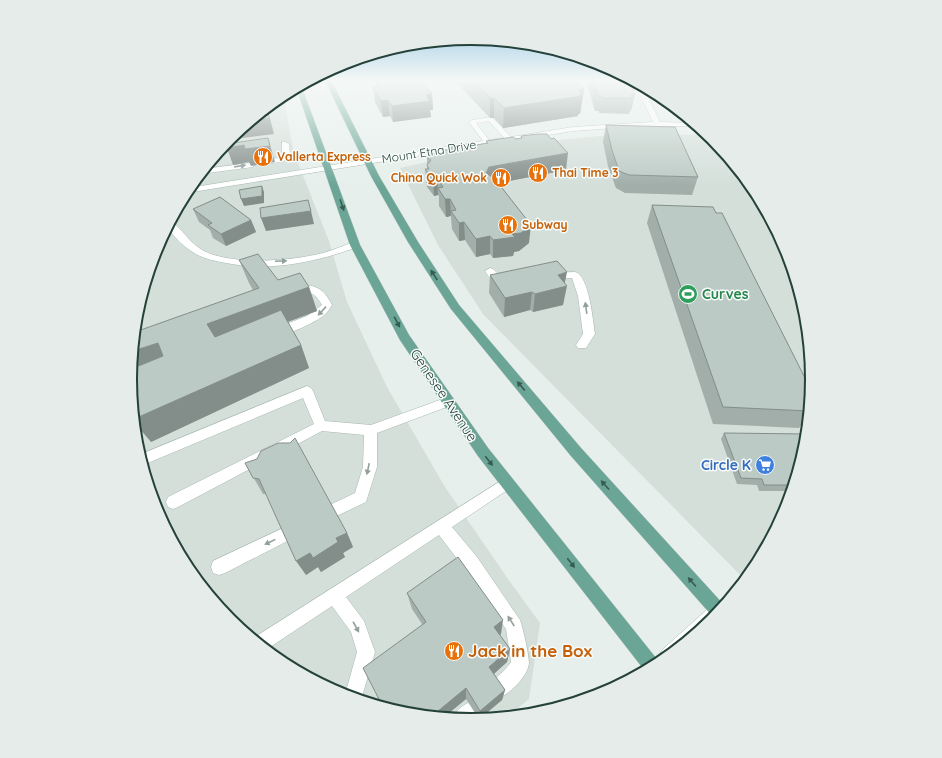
<svg xmlns="http://www.w3.org/2000/svg" width="942" height="758" viewBox="0 0 942 758" font-family="Quicksand,sans-serif">
	<style>
		.built { fill: #d4dfda }
		.lines { fill: none; stroke-linecap: round; stroke-linejoin: round }
		.minor-casing { stroke: #a8b8b2; stroke-width: 1 }
		.major-casing { stroke: #c2cac8; stroke-width: 1 }
		.minor { fill: #fff; fill-rule: evenodd }
		.major { fill: #6aa596; fill-rule: evenodd }
		.wall { fill: #a1aea9 }
		.shaded-wall { fill: #838d89 }
		.building { fill: #bbcac4; stroke: #838d89 }
		.oneway { fill: #92a09c }
		.oneway2 { fill: #365b51 }
		.labels { text-anchor: middle; stroke-width: 3; stroke-linejoin: round; paint-order: stroke }
		.far-street-label { font-size: 12px; fill: #24423a; stroke: #f7fbf9 }
		.far-food-label { font-size: 12px; font-weight: bold; fill: #c56008; stroke: #f7fbf9; text-anchor: start }
		.leisure-label { font-size: 14px; font-weight: bold; fill: #27864d; stroke: #f7fbf9; text-anchor: start }
		.street-label { font-size: 14px; fill: #24423a; stroke: #f7fbf9 }
		.shop-label { font-size: 14px; font-weight: bold; fill: #366cbe; stroke: #f7fbf9; text-anchor: end }
		.near-food-label { font-size: 17px; font-weight: bold; fill: #c56008; stroke: #f7fbf9; text-anchor: start }
		.rim { fill: none; stroke: #24423a; stroke-width: 2 }
	</style>
	<rect width="100%" height="100%" fill="#e6efeb"/>
	<path class="built" d="M282,95L285,105L294,153L329,241L347,302L387,387L445,487L508,579L540,623L529,699L508,716L471,720L404,713L340,694L281,662L230,620L187,568L156,509L137,445L130,379L137,312L156,248L188,189L230,138Z
		M622,134L708,135L712,138L755,190L786,249L805,313L812,379L805,446L786,510L754,569L745,580L483,314L438,245L400,168L497,146Z"/>
	<g class="lines">
		<g class="minor-casing">
			<path id="minor" d="M636,83L642,85L660,122L694,123L698,126H642L573,131L186,193L188,188L483,141L469,122L472,120L491,117L493,118L511,137L573,127L653,122L635,84ZM489,121L504,138L489,140L476,123Z
				M282,142H285L289,144L290,154L283,162L271,163V159L278,158L282,154Z
				M250,163L254,165L253,167L200,174L204,169Z
				M171,221C182,229 189,242 202,250C230,266 293,261 323,253C334,250 344,245 355,242L360,245L358,247C315,262 271,272 226,263C216,261 205,259 196,254C185,248 175,238 167,227Z
				M490,268C498,270 499,280 507,282L508,284L507,286C495,289 491,279 485,271Z
				M575,272C589,275 593,321 595,334L586,348H578L576,345L583,334L578,296L572,278L551,279L546,276L551,273Z
				M295,284C315,285 323,287 332,305C329,310 326,314 322,317C313,323 281,339 271,336L269,333L271,330L307,316L322,305C314,289 305,293 291,289L290,287L291,285Z
				M307,386L311,388L313,391L325,421L371,425L448,397L452,399L454,402L452,405L377,433V467L366,502L320,524L315,522L313,517L315,512L355,493L363,467L364,435L322,431L178,507L173,509L168,507L166,502L168,497L314,424L303,398L143,465L139,455Z
				M507,477L512,479L514,483L512,487L452,527L477,557L520,620C523,628 529,655 529,663C528,677 508,695 496,700L490,697L487,691C492,679 504,673 511,662L506,629L465,569L439,535L346,597L364,621L375,652L361,700L345,695L357,652L351,632L332,606L267,649L254,640L255,637Z
				M298,521L303,523L306,528L303,533L225,573L219,575L213,573L211,567L213,561Z
				M718,603L724,606L712,620L662,662L659,656L662,650L712,605Z
				M473,701L480,703L482,710C476,725 466,720 453,718C457,709 464,704 473,701Z"/>
		</g>
		<g class="major-casing">
			<path id="major" d="M325,80H331L379,176L418,242L459,305L581,448L724,605L714,618L571,456L451,309L408,242L371,176Z
				M301,85L360,245L409,335L488,448L660,663L645,671L478,456L400,340L350,245L296,87Z"/>
		</g>
		<use href="#minor" class="minor"/>
		<use href="#major" class="major"/>
	</g>
	<path class="wall" d="M456,80H573L584,89L580,114H578V116L503,128L494,118H490L456,82Z
		M586,80H629L635,95L631,111H630L629,114L599,113V111H595Z
		M376,81L432,94L433,110H430L431,117L393,122L390,116L383,117L375,102L373,87L377,86Z
		M606,125L698,177L692,195L625,193L616,188L608,166L603,142Z
		M521,136L566,170L498,183L529,243L519,251L514,252L513,256L493,258L490,254L476,257L465,240L459,241L452,229L451,218V216L446,217L439,206V196L438,195L434,196L427,187L425,169H427V158L439,154L451,149V147L470,146L486,143V141L521,138Z
		M652,205L716,213L811,390L808,417L799,428L713,424L647,223Z
		M193,209L251,220L256,232L226,246L213,238L210,230L199,222Z
		M239,260L278,280L309,287L317,311L288,322L301,345L309,368L151,442L138,367L253,290L249,283Z
		M490,275L565,284L563,305L533,312L530,310L504,317L489,293Z
		M724,433L805,446L792,491H759L757,485L737,484L721,439Z
		M245,463L347,533L353,547L343,553L345,557L321,572L318,567L306,575L266,494H263Z
		M407,593L501,634L500,635L510,649L507,662L494,674L505,690L502,700L480,719H479L466,699L444,717L404,713L422,624L412,609Z"/>
	<path class="shaded-wall" d="M584,89L580,114H578V116L503,128L504,108L578,90Z
		M432,94L433,110H430L431,117L393,122L392,106L426,95Z
		M490,98H494V118H490Z
		M388,100L390,116L383,117L381,101Z
		M267,107L274,134L228,140L230,138Z
		M268,138L275,162L251,166L249,162L233,165L227,148Z
		M568,153L566,170L489,185L486,173L489,167Z
		M437,178L438,195L434,196L433,179Z
		M262,186L264,192V203L244,206L241,199Z
		M445,199H450L451,216L446,217Z
		M311,211L314,224L266,231L261,218Z
		M251,220L256,232L226,246L221,234Z
		M464,222L465,240L459,241V223Z
		M531,225L529,243L519,251L514,252L513,256L493,258V240L512,234Z
		M490,236V254L476,257V239Z
		M567,272L564,287L567,286L563,305L533,312L535,294L558,275Z
		M309,287L317,311L219,347L207,324Z
		M532,292L530,310L504,317L505,298Z
		M158,343L173,367L145,376L132,359L133,351Z
		M301,345L309,368L151,442L134,422V419Z
		M347,533L353,547L343,553L345,557L321,572L318,567L306,575L296,561L336,538Z
		M503,620L501,634L492,641L494,627Z
		M510,649L507,662L488,679L489,667Z
		M466,688V699L444,717L432,716Z
		M505,690L502,700L479,719L480,711Z"/>
	<path class="building" d="M379,80H413L414,82L422,81L432,94L426,95L430,101L392,106L388,100L381,101L373,87L379,86L376,81Z
		M473,80H573L584,89L578,90L583,94L579,95L581,96L504,108L494,98H490Z
		M593,80H629L635,95H631L632,98H602V96H598Z
		M267,107L269,118L252,120Z
		M606,125L675,127L698,177L629,175L619,171L612,150Z
		M538,134H547L551,139L554,138L568,153L489,167L486,173L495,179L531,225L521,233L512,234L515,237L493,240L490,236L476,239L464,222L459,223L451,211L456,210L450,199H445L438,188L443,187L437,178L433,179L425,169H429L427,165L431,160L427,158L431,153L439,154L445,150L452,149L451,147L467,144L470,146L488,143L486,141L513,137L516,139L522,138L521,136Z
		M268,138L270,146L245,149L244,145L227,148L226,144Z
		M262,186V196L241,199L239,190Z
		M220,197L251,220L221,234L208,225L212,223L193,209Z
		M308,200L311,211L261,218L260,208Z
		M652,205L713,207L716,213H722L811,390L810,399H807L810,404L809,411L723,407Z
		M258,254L278,280L300,273L309,287L207,324L215,337L281,310L301,345L134,419L130,379L131,369L163,356L158,343L133,351L135,332L259,288L239,260Z
		M557,261L567,272L558,275L567,286L535,294L532,292L505,298L490,275Z
		M724,433L807,434L805,446L793,485H764L762,479L741,478Z
		M295,438L347,533L336,538L338,542L313,558L310,553L296,561L259,479L253,478L245,463L257,459L261,451L278,443H290Z
		M458,557L503,620L494,627L510,649L489,667L505,690L480,711L466,688L432,716L404,713L383,707L363,668L426,622L407,593Z"/>
	<defs><path id="oneway-solid" d="M-6-.8H1V-3.2L6.5 0L1 3.2V.8H-6Z"/></defs>
	<g class="oneway">
		<use href="#oneway-solid" transform="translate(240 166) rotate(-8)"/>
		<use href="#oneway-solid" transform="translate(281 261) rotate(-3)"/>
		<use href="#oneway-solid" transform="translate(586 308) rotate(-98)"/>
		<use href="#oneway-solid" transform="translate(322 311) rotate(133)"/>
		<use href="#oneway-solid" transform="translate(368 469) rotate(102)"/>
		<use href="#oneway-solid" transform="translate(270 542) rotate(154)"/>
		<use href="#oneway-solid" transform="translate(511 621) rotate(-123)"/>
		<use href="#oneway-solid" transform="translate(356 627) rotate(61)"/>
	</g>
	<g class="oneway2">
		<use href="#oneway-solid" transform="translate(342 205) rotate(71)"/>
		<use href="#oneway-solid" transform="translate(434 275) rotate(-123)"/>
		<use href="#oneway-solid" transform="translate(397 322) rotate(62)"/>
		<use href="#oneway-solid" transform="translate(521 386) rotate(-130)"/>
		<use href="#oneway-solid" transform="translate(489 461) rotate(52)"/>
		<use href="#oneway-solid" transform="translate(605 485) rotate(-132)"/>
		<use href="#oneway-solid" transform="translate(571 563) rotate(52)"/>
		<use href="#oneway-solid" transform="translate(692 582) rotate(-131)"/>
	</g>
	<linearGradient id="sky" x2="0" y2="1"><stop stop-color="#84bce0"/><stop offset="0.43" stop-color="#f4f8f6"/><stop offset="1" stop-color="#f4f8f6" stop-opacity="0"/></linearGradient>
	<rect width="942" height="186" fill="url(#sky)"/>
	<defs>
		<g id="restaurant-disc" transform="scale(1)"><circle r="9.5" fill="#e8710a" stroke="#f7fbf9"/><path d="M-5-6h1v4h1v-4h1v4h1v-4h1v5L-1.5 .5V6h-2V.5L-5-1ZM5-6V6H3V1.5H1.5Q1.5-4 5-6Z" fill="#fff"/></g>
		<g id="stadium-disc" transform="scale(1)"><circle r="9.5" fill="#2e9e5b" stroke="#f7fbf9"/><path d="M0-5a6.5 5 0 1 0 0 10a6.5 5 0 1 0 0-10ZM-3.5-1.8h7v3.6h-7Z" fill="#fff"/></g>
		<g id="supermarket-disc" transform="scale(1)"><circle r="9.5" fill="#3f7fe0" stroke="#f7fbf9"/><path d="M-6-5.5h2.5l.6 2H6L4.5 2H-2.5L-4.4-4H-6ZM-1.5 3.2a1.3 1.3 0 1 0 .1 0ZM3 3.2a1.3 1.3 0 1 0 .1 0Z" fill="#fff"/></g>
	</defs>
	<g fill-rule="evenodd">
		<use href="#restaurant-disc" x="263" y="157"/>
		<use href="#restaurant-disc" x="538" y="173"/>
		<use href="#restaurant-disc" x="501" y="178"/>
		<use href="#restaurant-disc" x="508" y="225"/>
		<use href="#stadium-disc" x="688" y="294"/>
		<use href="#supermarket-disc" x="765" y="465"/>
		<use href="#restaurant-disc" x="454" y="651"/>
	</g>
	<g class="labels">
		<g class="far-street-label">
			<text transform="translate(429 152) rotate(-9)" y="4">Mount Etna Drive</text>
		</g>
		<g class="far-food-label">
			<text x="277" y="161">Vallerta Express</text>
			<text x="552" y="177">Thai Time 3</text>
			<text x="487" y="182" text-anchor="end">China Quick Wok</text>
			<text x="522" y="229">Subway</text>
		</g>
		<g class="leisure-label">
			<text x="702" y="299">Curves</text>
		</g>
		<g class="street-label">
			<text transform="translate(444 395) rotate(56)" y="5">Genesee Avenue</text>
		</g>
		<g class="shop-label">
			<text x="751" y="470">Circle K</text>
		</g>
		<g class="near-food-label">
			<text x="468" y="657">Jack in the Box</text>
		</g>
	</g>
	<path d="M0 0H942V758H0ZM137 379a334 334 0 1 1 668 0a334 334 0 1 1-668 0Z" fill="#e6ecea" fill-rule="evenodd"/>
	<path class="rim" d="M137 379a334 334 0 1 1 668 0a334 334 0 1 1-668 0Z"/>
</svg>
